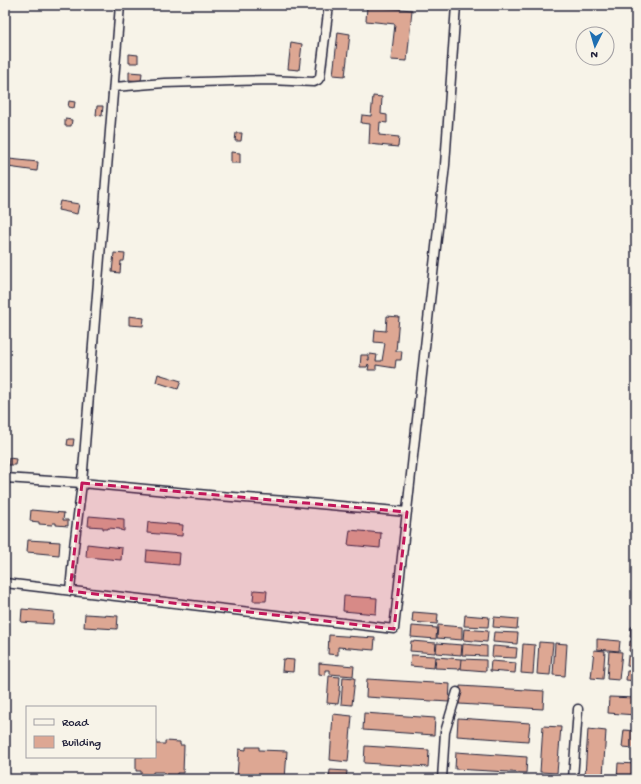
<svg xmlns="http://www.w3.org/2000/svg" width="641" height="784" viewBox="0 0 641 784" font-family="'Gochi Hand',sans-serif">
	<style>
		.building { fill: #dda793; stroke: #22223b }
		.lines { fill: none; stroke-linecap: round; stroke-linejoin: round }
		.minor-casing { stroke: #22223b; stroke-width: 11 }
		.minor { stroke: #f7f3e8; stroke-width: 8 }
		.marked { fill: #c2185b; fill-opacity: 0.2; stroke: #c2185b; stroke-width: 3; stroke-dasharray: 8 5; stroke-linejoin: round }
	</style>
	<rect width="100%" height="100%" fill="#f7f3e8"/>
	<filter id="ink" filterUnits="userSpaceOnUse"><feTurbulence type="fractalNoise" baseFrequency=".025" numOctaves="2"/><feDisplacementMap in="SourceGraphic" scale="8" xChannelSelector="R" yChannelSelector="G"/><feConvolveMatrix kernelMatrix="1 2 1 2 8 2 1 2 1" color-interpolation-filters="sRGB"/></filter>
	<g filter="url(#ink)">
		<path class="building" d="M367,6L412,10L407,61L391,60L395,24L366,21Z
			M338,32L350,34L345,76L333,75Z
			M291,42L302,44L299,70L288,69Z
			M129,54L138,55V63H129Z
			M129,72L142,73L141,81L129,80Z
			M373,96L382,97L381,114L387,115V123L380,122L379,135L399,137L398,147L369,144L370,124L361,123L362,115L371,116Z
			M69,101L75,102L74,108L68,107Z
			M97,106H103L102,116L96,115Z
			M65,119L72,120L71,126H65Z
			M236,133H242L241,141H235Z
			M231,152L240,153V163H231Z
			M9,159L38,162L37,171L8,167Z
			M60,201L79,204L77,214L58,210Z
			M114,253L125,254L124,261H121L120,273L112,272Z
			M129,316L144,318L143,326L129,325Z
			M387,316L399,317L396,351H402L401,360H396L395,368L376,365V370H368L369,365L368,364L367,367H360L361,355H368V360H369L370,354L377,355L376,361H382L385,343L374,342L375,330L386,331Z
			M158,374L181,381L178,389L156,382Z
			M68,439H74L73,446L67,445Z
			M9,458L16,459L15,465H8Z
			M31,510L64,513L63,520H68V526L56,525V523H53L52,525L39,524V522L30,521Z
			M89,516L124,519V531L120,530V529L108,528V529H103V527L88,526Z
			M148,522L183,525L182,536L147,533Z
			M350,530L381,533L380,548L348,545Z
			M28,540L60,542L59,555L27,552Z
			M87,544L122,548L121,560L86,557Z
			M147,550L180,553L179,565L146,562Z
			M254,590L267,591L266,601H253Z
			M344,596L377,598L376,614L343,611Z
			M22,609L54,612L53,624L21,622Z
			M413,612L438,614L437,624L412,622Z
			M85,614L118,616L117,629L84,627Z
			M465,615L489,617L488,627L464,626Z
			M494,617L518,619L517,629L493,627Z
			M438,625L462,627V640L437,638Z
			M412,626L437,628L436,639L411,637Z
			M631,627H636V637H630Z
			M464,629L488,631L487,642L463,640Z
			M494,632L518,633L517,644L493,642Z
			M329,635L375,638L374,650L338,647V655L328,654Z
			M597,639L620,641L619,651L597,649Z
			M411,641L436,643L435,653L410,651Z
			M630,641L636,642V652L629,651Z
			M539,642L553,643L550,675L537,674Z
			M437,643L462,645L461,655L436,653Z
			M555,643L567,644L565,676L553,675Z
			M463,644L487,646V656L462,655Z
			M523,644L535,645L533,674L521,673Z
			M493,646L517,648L516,658L492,657Z
			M594,650L605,651L603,679L591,678Z
			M609,651L622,652L619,680L607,679Z
			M411,655L435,656L434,668L410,666Z
			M628,656H636V667L627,666Z
			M436,657L461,659L460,669L435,668Z
			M283,659L294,660L293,672L282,671Z
			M462,659L486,660V671L461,669Z
			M491,661L516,663L515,673L490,671Z
			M319,663L354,666L353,676L330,674V670H325V675L319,674Z
			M627,671H636V681L626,680Z
			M329,676L340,677L339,691H340L338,704L327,703Z
			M343,677L355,678L352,705L341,704Z
			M367,679L450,684L449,702L366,697Z
			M460,686L544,691L543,709L459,704Z
			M609,697L636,698V715L608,713Z
			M364,713L435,718L434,735L363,730Z
			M333,714L352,716L348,762L330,760Z
			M458,718L530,723L528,741L457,736Z
			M543,726L561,727L557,773L540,772Z
			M588,729L606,731L603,776L585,775Z
			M624,730L636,731V748L622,747Z
			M155,741H156V744H165V741L180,742V745H184L183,773H177V776L164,775V772H153V775L141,774V771H136V757H155Z
			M365,746L429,750L428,767L364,763Z
			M246,747H259V750L287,751L285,779H244V778L237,777L239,749L246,750Z
			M456,752L527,757L526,773L455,769Z
			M618,763L636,764V779H617Z
			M330,770L347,771L346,779H329Z"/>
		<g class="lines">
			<g class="minor-casing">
				<path id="minor" d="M114,87L164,83L269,80L314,82L318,80L320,77L329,5
					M5,478L82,483L219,496L286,501L407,512
					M5,583L394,629L445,165L456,5
					M70,591L74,547L82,483L120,5
					M442,779L445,732L457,692
					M573,779L578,709"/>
			</g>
			<use href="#minor" class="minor"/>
		</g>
	</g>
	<path class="marked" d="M82,483L407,512L394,629L70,591Z"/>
	<rect width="641" height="784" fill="none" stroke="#f7f3e8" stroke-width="20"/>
	<rect x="10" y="10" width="621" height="764" fill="none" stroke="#22223b" stroke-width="1.5" filter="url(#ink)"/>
	<rect x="26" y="706" width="130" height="52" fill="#f7f3e8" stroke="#a29fa3"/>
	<rect x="34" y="719" width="20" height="6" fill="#f7f3e8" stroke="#a29fa3"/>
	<text x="62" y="726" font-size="12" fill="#22223b">Road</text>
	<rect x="34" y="736" width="20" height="12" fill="#dda793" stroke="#a29fa3"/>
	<text x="62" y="746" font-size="12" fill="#22223b">Building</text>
	<g transform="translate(595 46) rotate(185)"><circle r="19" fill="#f7f3e8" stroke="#a29fa3"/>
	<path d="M0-3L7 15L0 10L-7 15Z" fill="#1f6fb2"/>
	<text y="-6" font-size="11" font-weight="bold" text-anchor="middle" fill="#22223b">N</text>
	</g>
</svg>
